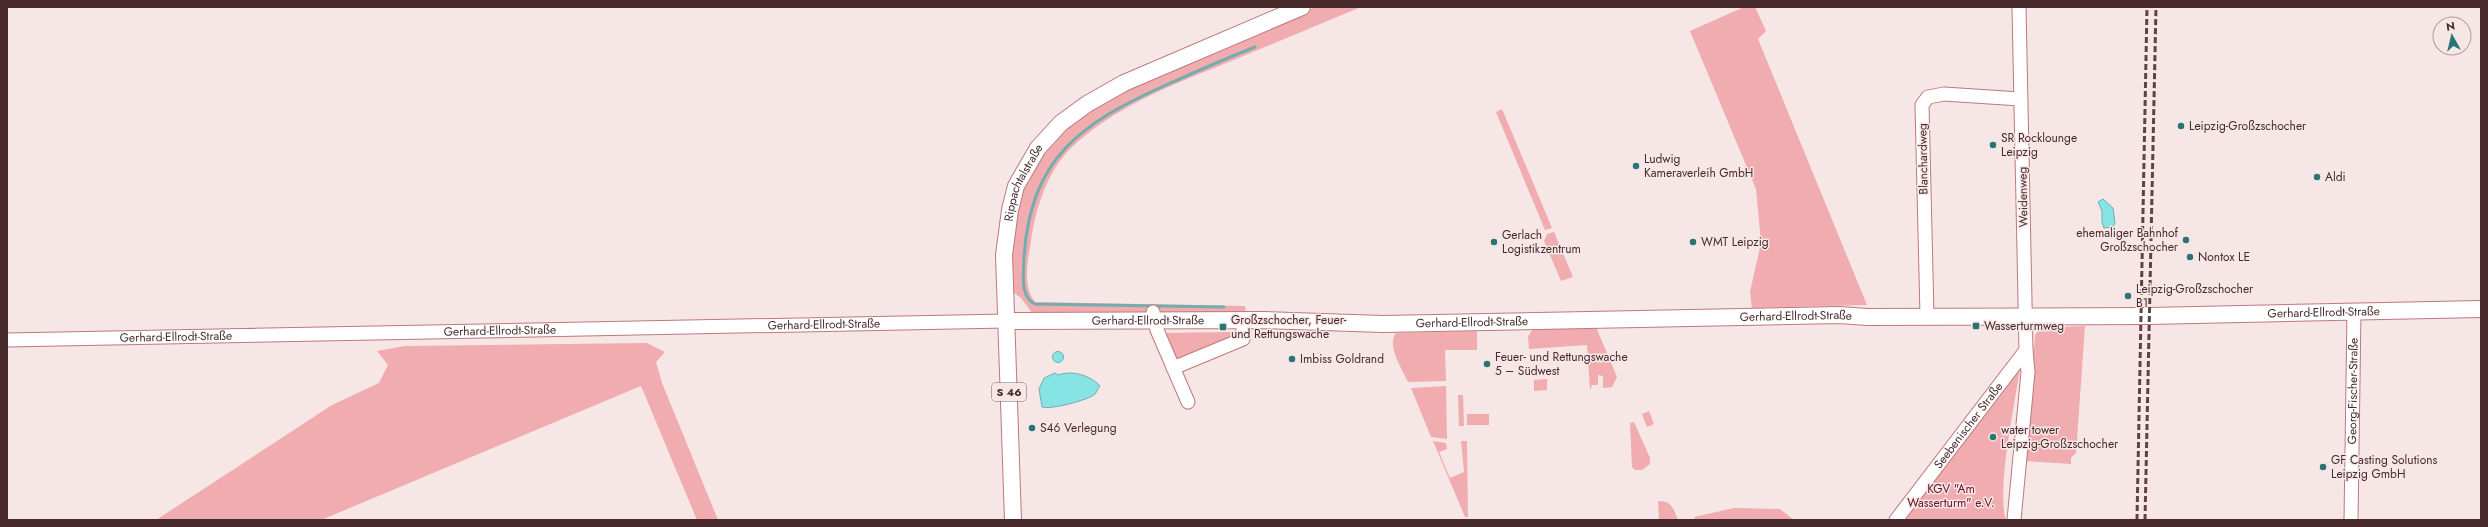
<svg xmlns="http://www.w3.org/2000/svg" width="2488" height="527" viewBox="0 0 2488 527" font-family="Jost,sans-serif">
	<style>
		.green { fill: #f0acaf }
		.water { fill: #86e5e4; stroke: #73adad }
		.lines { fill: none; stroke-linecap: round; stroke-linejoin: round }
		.stream { stroke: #73adad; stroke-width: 3 }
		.minor-casing { stroke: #be787c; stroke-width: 15 }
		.major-casing { stroke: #be787c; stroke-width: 18 }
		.minor { stroke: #fff; stroke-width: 13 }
		.major { stroke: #fff; stroke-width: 16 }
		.rail { stroke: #5e4244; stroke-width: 3; stroke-dasharray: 6 3; stroke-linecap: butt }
		.poi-dot { fill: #297474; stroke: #f6e6e6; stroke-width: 1.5 }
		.labels { text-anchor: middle; stroke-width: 3; stroke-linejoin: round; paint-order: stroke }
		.shield { fill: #f6e6e6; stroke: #7c6264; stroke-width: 1 }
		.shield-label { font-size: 11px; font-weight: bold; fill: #482a2c }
		.poi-label { font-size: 12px; fill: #482a2c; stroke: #f6e6e6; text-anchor: start }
		.street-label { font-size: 12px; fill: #482a2c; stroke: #f6e6e6 }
		.park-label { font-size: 12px; fill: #691123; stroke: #f6e6e6 }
	</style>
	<rect width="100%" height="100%" fill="#f6e6e6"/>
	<path class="green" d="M1316,7H1361C1315,26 1270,45 1224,64C1169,86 1112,108 1069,150C1047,173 1035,210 1031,241C1028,259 1022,287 1035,302L1245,306L1246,315L1033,314L1021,298L1014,293C1013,267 1009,239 1015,214C1037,123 1119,91 1197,58C1237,41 1276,24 1316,7Z
		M1744,7H1755L1766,31L1758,39L1867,305L1752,308L1750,292L1761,243L1756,189L1690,31Z
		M1502,109L1552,228L1545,230L1496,112Z
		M1554,232L1573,277L1561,281L1544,241L1547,234Z
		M2085,326L2076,453L2071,458V464L2026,461L2035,335L2041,328Z
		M1596,327L1617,377L1612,387L1603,388V376L1598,375V385H1592L1590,390L1587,345L1529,349L1528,336L1533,329Z
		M1477,331V350H1445L1446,381L1408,382C1403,370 1386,346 1396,333Z
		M1231,332L1233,339L1174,362L1162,333Z
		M647,343L665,352L656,362L662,383L718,520H697L641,386L321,520H156L332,405L379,383L388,365L377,351L405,346Z
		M2021,362C2016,399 1996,488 2006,520H1902Z
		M1547,379V390L1534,391V380Z
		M1446,386L1447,439L1431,437L1411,388Z
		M1458,395H1463L1464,426H1459Z
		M1649,411L1654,424L1647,427L1642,414Z
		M1467,414H1489V425H1467Z
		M1634,422L1650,458V464L1642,470H1635L1632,467L1630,423Z
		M1433,441L1446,443L1447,449L1439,452L1450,478L1464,472L1461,441H1467L1468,517H1465Z
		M1658,501C1672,501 1673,508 1678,520H1659Z
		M1734,508L1780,509L1794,520H1696L1694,517Z"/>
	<path class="water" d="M2103,199L2113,208L2115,223L2113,227L2104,228L2102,222V211L2098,202Z
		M1052.5 357a5.5 5.5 0 1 1 11 0a5.5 5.5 0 1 1-11 0Z
		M1055,373L1058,375C1072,370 1090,375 1100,386C1098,388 1097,392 1095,394C1089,400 1050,410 1042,407L1039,389L1044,378Z"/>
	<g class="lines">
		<path class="stream" d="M1224,307L1035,304C1019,297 1024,272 1024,258C1030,158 1081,123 1166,85C1195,72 1225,59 1255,47"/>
		<g class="minor-casing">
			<g id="minor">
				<path d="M1153,312L1157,330L1188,402"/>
				<path d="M1927,316L1922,105L1928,97L1944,94L2020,99"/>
				<path id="s1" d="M7,340L1006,321"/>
				<path d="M1173,368L1243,339V321"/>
				<path id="s2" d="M1896,520L2026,350"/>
				<path d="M2014,520L2028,372L2026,350L2019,7"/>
				<path id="s3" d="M2351,520L2354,311"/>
			</g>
		</g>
		<g class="major-casing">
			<g id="major">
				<path id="s4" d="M1006,321L1263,320L1383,324L1840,315L1867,317L2149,316L2481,309"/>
				<path id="s5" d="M1013,520L1004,255L1010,210L1016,186L1038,148L1061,123L1087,104L1124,83L1302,7"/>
			</g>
		</g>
		<use href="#minor" class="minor"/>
		<use href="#major" class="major"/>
		<path class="rail" d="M2137,520L2147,7
			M2145,520L2156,7"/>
	</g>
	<g class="poi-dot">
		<circle cx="2181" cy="126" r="4"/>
		<circle cx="1993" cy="145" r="4"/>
		<circle cx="1636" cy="166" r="4"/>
		<circle cx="2317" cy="177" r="4"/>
		<circle cx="2186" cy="240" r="4"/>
		<circle cx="1494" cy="242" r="4"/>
		<circle cx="1693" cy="242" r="4"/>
		<circle cx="2190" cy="257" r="4"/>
		<circle cx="2128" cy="296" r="4"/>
		<rect x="1972" y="322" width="8" height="8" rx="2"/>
		<rect x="1219" y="323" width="8" height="8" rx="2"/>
		<circle cx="1292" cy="359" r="4"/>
		<circle cx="1487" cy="364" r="4"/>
		<circle cx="1032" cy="428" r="4"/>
		<circle cx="1993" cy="437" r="4"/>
		<circle cx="2323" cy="467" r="4"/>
	</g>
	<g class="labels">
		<rect class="shield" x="992" y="383" width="34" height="18" rx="3"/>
		<g class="shield-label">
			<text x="1009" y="396">S 46</text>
		</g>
		<g class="poi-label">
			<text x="2189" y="130">Leipzig-Großzschocher</text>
			<text x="2001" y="142">SR Rocklounge<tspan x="2001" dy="14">Leipzig</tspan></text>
			<text x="1644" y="163">Ludwig<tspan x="1644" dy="14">Kameraverleih GmbH</tspan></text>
			<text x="2325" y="181">Aldi</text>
			<text x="2178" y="237" text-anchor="end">ehemaliger Bahnhof<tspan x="2178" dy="14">Großzschocher</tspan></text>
			<text x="1502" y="239">Gerlach<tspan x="1502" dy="14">Logistikzentrum</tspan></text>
			<text x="1701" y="246">WMT Leipzig</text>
			<text x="2198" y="261">Nontox LE</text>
			<text x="2136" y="293">Leipzig-Großzschocher<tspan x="2136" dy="14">B1</tspan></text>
			<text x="1231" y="324">Großzschocher, Feuer-<tspan x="1231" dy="14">und Rettungswache</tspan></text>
			<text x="1984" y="330">Wasserturmweg</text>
			<text x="1495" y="361">Feuer- und Rettungswache<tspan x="1495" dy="14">5 – Südwest</tspan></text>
			<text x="1300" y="363">Imbiss Goldrand</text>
			<text x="1040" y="432">S46 Verlegung</text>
			<text x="2001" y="434">water tower<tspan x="2001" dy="14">Leipzig-Großzschocher</tspan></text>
			<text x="2331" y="464">GF Casting Solutions<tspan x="2331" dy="14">Leipzig GmbH</tspan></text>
		</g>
		<g class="street-label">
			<text transform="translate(1923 159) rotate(-91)" y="4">Blanchardweg</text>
			<text dy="4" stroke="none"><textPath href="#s5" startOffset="341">Rippachtalstraße</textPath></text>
			<text transform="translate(2023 197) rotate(-91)" y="4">Weidenweg</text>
			<text dy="4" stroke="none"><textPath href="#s4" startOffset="1318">Gerhard-Ellrodt-Straße</textPath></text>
			<text dy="4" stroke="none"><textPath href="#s4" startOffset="790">Gerhard-Ellrodt-Straße</textPath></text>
			<text dy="4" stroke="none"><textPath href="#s4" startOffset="142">Gerhard-Ellrodt-Straße</textPath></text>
			<text dy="4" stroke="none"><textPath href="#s4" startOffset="466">Gerhard-Ellrodt-Straße</textPath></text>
			<text dy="4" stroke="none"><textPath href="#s1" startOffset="817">Gerhard-Ellrodt-Straße</textPath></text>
			<text dy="4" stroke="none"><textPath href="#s1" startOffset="493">Gerhard-Ellrodt-Straße</textPath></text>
			<text dy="4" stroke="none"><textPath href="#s1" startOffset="169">Gerhard-Ellrodt-Straße</textPath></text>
			<text dy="4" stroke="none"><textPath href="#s3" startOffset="129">Georg-Fischer-Straße</textPath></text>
			<text dy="4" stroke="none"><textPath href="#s2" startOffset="119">Seebenischer Straße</textPath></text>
		</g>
		<g class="park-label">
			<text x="1951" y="493">KGV "Am<tspan x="1951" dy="14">Wasserturm" e.V.</tspan></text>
		</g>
	</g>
	<rect width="2488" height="527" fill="none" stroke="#482a2c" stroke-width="16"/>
	<g transform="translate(2452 36) rotate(352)"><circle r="19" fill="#f6e6e6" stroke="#b09b9c"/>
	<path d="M0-3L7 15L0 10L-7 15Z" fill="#297474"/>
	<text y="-6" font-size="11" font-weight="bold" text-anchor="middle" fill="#482a2c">N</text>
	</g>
</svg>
